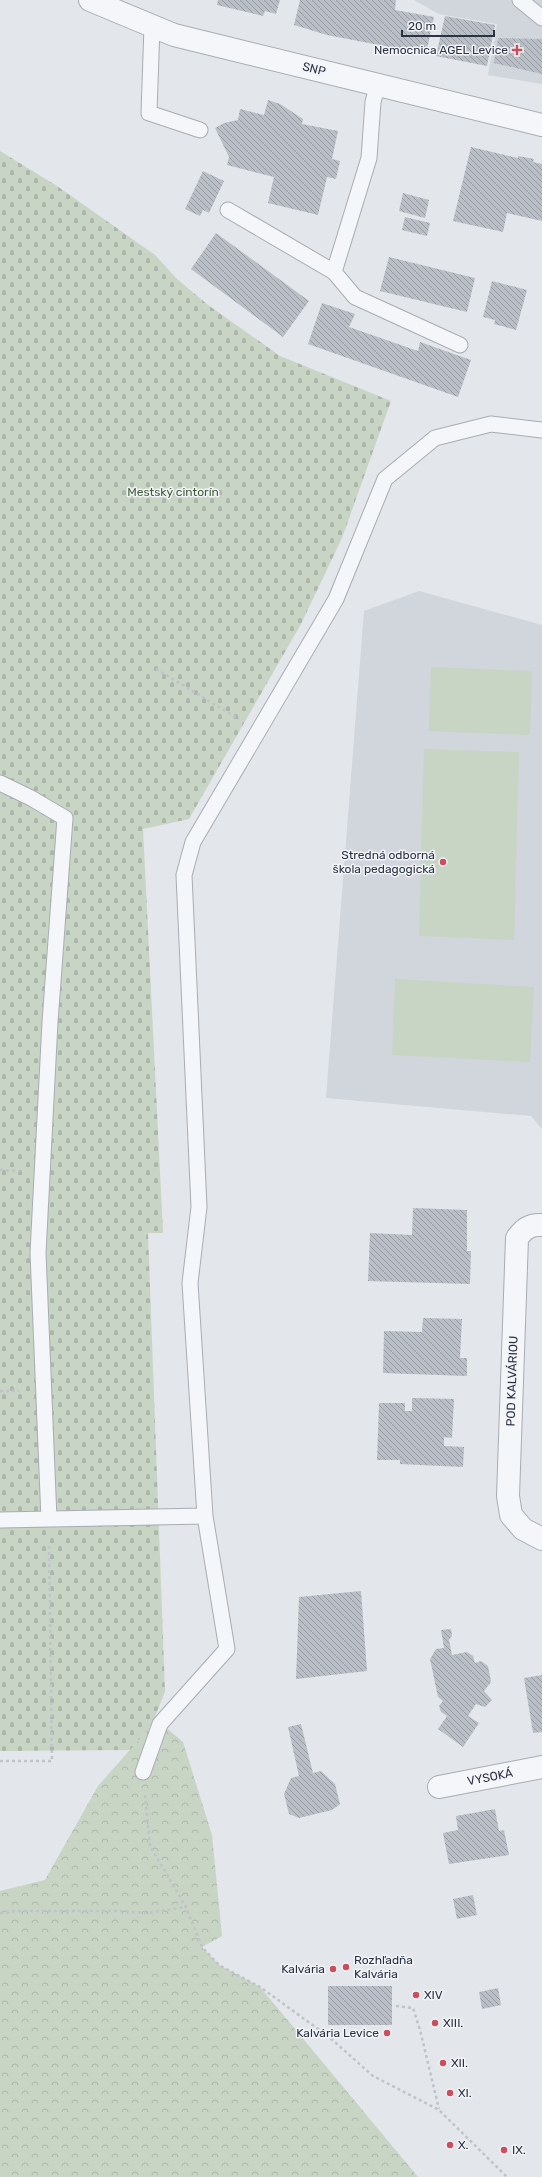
<svg xmlns="http://www.w3.org/2000/svg" width="542" height="2177" viewBox="0 0 542 2177" font-family="Rubik,sans-serif">
	<style>
		.built { fill: #d1d5dc }
		.green { fill: #c8d4c4 }
		.forest { fill: url(#forest-crowns) }
		.cemetery { fill: url(#cemetery-stones) }
		.building { fill: url(#building-back-hatch) }
		.lines { fill: none; stroke-linecap: round; stroke-linejoin: round }
		.service-casing { stroke: #a8adb4; stroke-width: 17 }
		.minor-casing { stroke: #a8adb4; stroke-width: 24 }
		.path { stroke: #c0c3c9; stroke-width: 2.5; stroke-dasharray: 3 3; stroke-linecap: butt }
		.service { stroke: #f5f6f9; stroke-width: 15 }
		.minor { stroke: #f5f6f9; stroke-width: 22 }
		.poi-dot { fill: #c94e5e; stroke: #f2f4f8; stroke-width: 1.5 }
		.labels { text-anchor: middle; stroke-width: 3; stroke-linejoin: round; paint-order: stroke }
		.poi-label { font-size: 12px; fill: #2b3342; stroke: #f2f4f8; text-anchor: start }
		.street-label { font-size: 12px; fill: #2b3342; stroke: #f2f4f8 }
		.park-label { font-size: 12px; fill: #3f5d39; stroke: #f2f4f8 }
	</style>
	<defs>
		<pattern id="forest-crowns" width="20" height="18" patternUnits="userSpaceOnUse"><rect width="20" height="18" fill="#c8d4c4"/><path d="M2 6a3 3 0 1 1 6 0M12 15a3 3 0 1 1 6 0" fill="none" stroke="#acb6aa"/></pattern>
		<pattern id="cemetery-stones" width="16" height="16" patternUnits="userSpaceOnUse"><rect width="16" height="16" fill="#c8d4c4"/><path d="M2 7V4a2 2 0 0 1 4 0v3zM10 15v-3a2 2 0 0 1 4 0v3z" fill="#acb6aa"/></pattern>
		<pattern id="building-back-hatch" width="6" height="6" patternUnits="userSpaceOnUse"><rect width="6" height="6" fill="#babfc7"/><path d="M-1 5l2 2M0 0l6 6M5-1l2 2" fill="none" stroke="#979ca3"/></pattern>
	</defs>
	<rect width="100%" height="100%" fill="#e3e6ea"/>
	<path class="built" d="M414,0H542V84L488,75L497,24L439,14Z
		M419,591L542,625V1129L531,1116L326,1098L364,611Z"/>
	<path class="green" d="M431,667L532,671L530,735L429,731Z
		M424,749L519,752L514,940L419,936Z
		M395,979L534,987L530,1062L392,1055Z"/>
	<path class="forest" d="M163,1725L183,1742L212,1835L222,1936L202,1947L219,1965L260,1987L418,2177H0V1891L45,1880L98,1786L151,1726Z"/>
	<path class="cemetery" d="M0,151L57,186L155,255L177,279L208,305L280,356L391,401L342,538L301,624L189,819L143,829L163,1233H148L165,1692L151,1726L130,1750L0,1751Z"/>
	<path class="building" d="M218,0H280L276,14L265,11L263,16L217,5Z
		M300,0H396L395,10L434,17L426,54L327,35L294,25Z
		M445,16L495,25L487,66L436,56Z
		M498,38L542,39V74L494,63Z
		M268,100L280,104L303,119L302,124L338,131L332,159L340,161L336,179L327,177L318,215L268,203L274,177L227,165L229,157L215,128L224,123L238,120L240,109L264,115Z
		M471,147L518,158V156L534,159L533,162L542,164V221L507,213L503,232L453,221Z
		M203,171L224,181L209,213L203,210L200,216L185,209Z
		M403,193L429,200L425,218L399,211Z
		M405,217L430,223L427,236L402,230Z
		M216,233L309,301L283,337L191,269Z
		M389,257L475,278L467,312L380,291Z
		M492,281L527,290L516,330L494,324L495,320L483,317Z
		M322,303L355,314L349,327L418,351L420,342L471,360L458,397L308,344Z
		M413,1208L467,1210V1251H471L470,1284L368,1281L370,1233L412,1235Z
		M423,1318L462,1319L460,1358H467V1376L383,1373L384,1331L422,1332Z
		M412,1398L454,1399L452,1438L444,1437V1446L464,1447L463,1467L400,1464V1460H377L379,1403H405V1411H412Z
		M361,1591L367,1671L296,1679L299,1597Z
		M451,1629L452,1636L449,1640L452,1655L467,1652L473,1656L475,1663L481,1661L488,1666L491,1682L484,1691L492,1700L485,1707L476,1704L468,1716L479,1723L463,1747L438,1729L447,1716L441,1712L439,1706L443,1701L438,1697L430,1659L436,1649L444,1648L441,1630Z
		M542,1675V1732L533,1733L524,1678Z
		M301,1724L313,1773L321,1771L335,1784L340,1804L332,1810L299,1818L289,1814L284,1794L291,1778L299,1776L288,1727Z
		M495,1809L499,1831L504,1830L509,1855L449,1864L443,1833L458,1830L456,1816Z
		M473,1895L477,1915L457,1919L453,1899Z
		M328,1986H392V2025H328Z
		M498,1988L501,2005L482,2009L479,1992Z"/>
	<g class="lines">
		<g class="service-casing">
			<path id="service" d="M520,0L542,18
				M152,26L149,113L200,130
				M228,210L334,272L369,158L373,102L378,84
				M334,272L355,297L460,345
				M0,783L31,798L65,818L50,1022L38,1253L49,1519
				M0,1520L205,1516
				M143,1772L160,1724L227,1649L205,1516L190,1283L199,1207L184,875L193,842L336,599L385,479L435,438L491,424L542,430"/>
		</g>
		<g class="minor-casing">
			<path id="minor" d="M90,0L174,35L542,125
				M542,1225C530,1224 524,1229 517,1238L508,1496L511,1515L523,1529L542,1539
				M439,1787L542,1767"/>
		</g>
		<path class="path" d="M156,669L239,719
			M0,1170L20,1171
			M0,1391H19
			M0,1761H52L49,1543
			M145,1795L150,1846L186,1907L202,1947L219,1965L260,1987L328,2036L373,2076L439,2110L507,2177
			M0,1913L16,1911H118L148,1913L186,1907
			M396,2006L413,2008L420,2030L439,2109"/>
		<use href="#service" class="service"/>
		<use href="#minor" class="minor"/>
	</g>
	<g class="poi-dot">
		<path d="M515 44h4v4h4v4h-4v4h-4v-4h-4v-4h4z"/>
		<circle cx="443" cy="862" r="4"/>
		<circle cx="346" cy="1967" r="4"/>
		<circle cx="333" cy="1969" r="4"/>
		<circle cx="416" cy="1995" r="4"/>
		<circle cx="435" cy="2023" r="4"/>
		<circle cx="387" cy="2033" r="4"/>
		<circle cx="443" cy="2063" r="4"/>
		<circle cx="450" cy="2093" r="4"/>
		<circle cx="450" cy="2145" r="4"/>
		<circle cx="504" cy="2150" r="4"/>
	</g>
	<g class="labels">
		<g class="poi-label">
			<text x="508" y="54" text-anchor="end">Nemocnica AGEL Levice</text>
			<text x="435" y="859" text-anchor="end">Stredná odborná<tspan x="435" dy="14">škola pedagogická</tspan></text>
			<text x="354" y="1964">Rozhľadňa<tspan x="354" dy="14">Kalvária</tspan></text>
			<text x="325" y="1973" text-anchor="end">Kalvária</text>
			<text x="424" y="1999">XIV</text>
			<text x="443" y="2027">XIII.</text>
			<text x="379" y="2037" text-anchor="end">Kalvária Levice</text>
			<text x="451" y="2067">XII.</text>
			<text x="458" y="2097">XI.</text>
			<text x="458" y="2149">X.</text>
			<text x="512" y="2154">IX.</text>
		</g>
		<g class="street-label">
			<text transform="translate(314 69) rotate(14)" y="4">SNP</text>
			<text transform="translate(512 1381) rotate(-88)" y="4">POD KALVÁRIOU</text>
			<text transform="translate(490 1777) rotate(-11)" y="4">VYSOKÁ</text>
		</g>
		<g class="park-label">
			<text x="173" y="496">Mestský cintorín</text>
		</g>
	</g>
	<path d="M402 30v6h92v-6" fill="none" stroke="#2b3342" stroke-width="2"/>
	<text x="408" y="30" font-size="12" fill="#2b3342" stroke="#f2f4f8" stroke-width="3" paint-order="stroke">20 m</text>
</svg>
